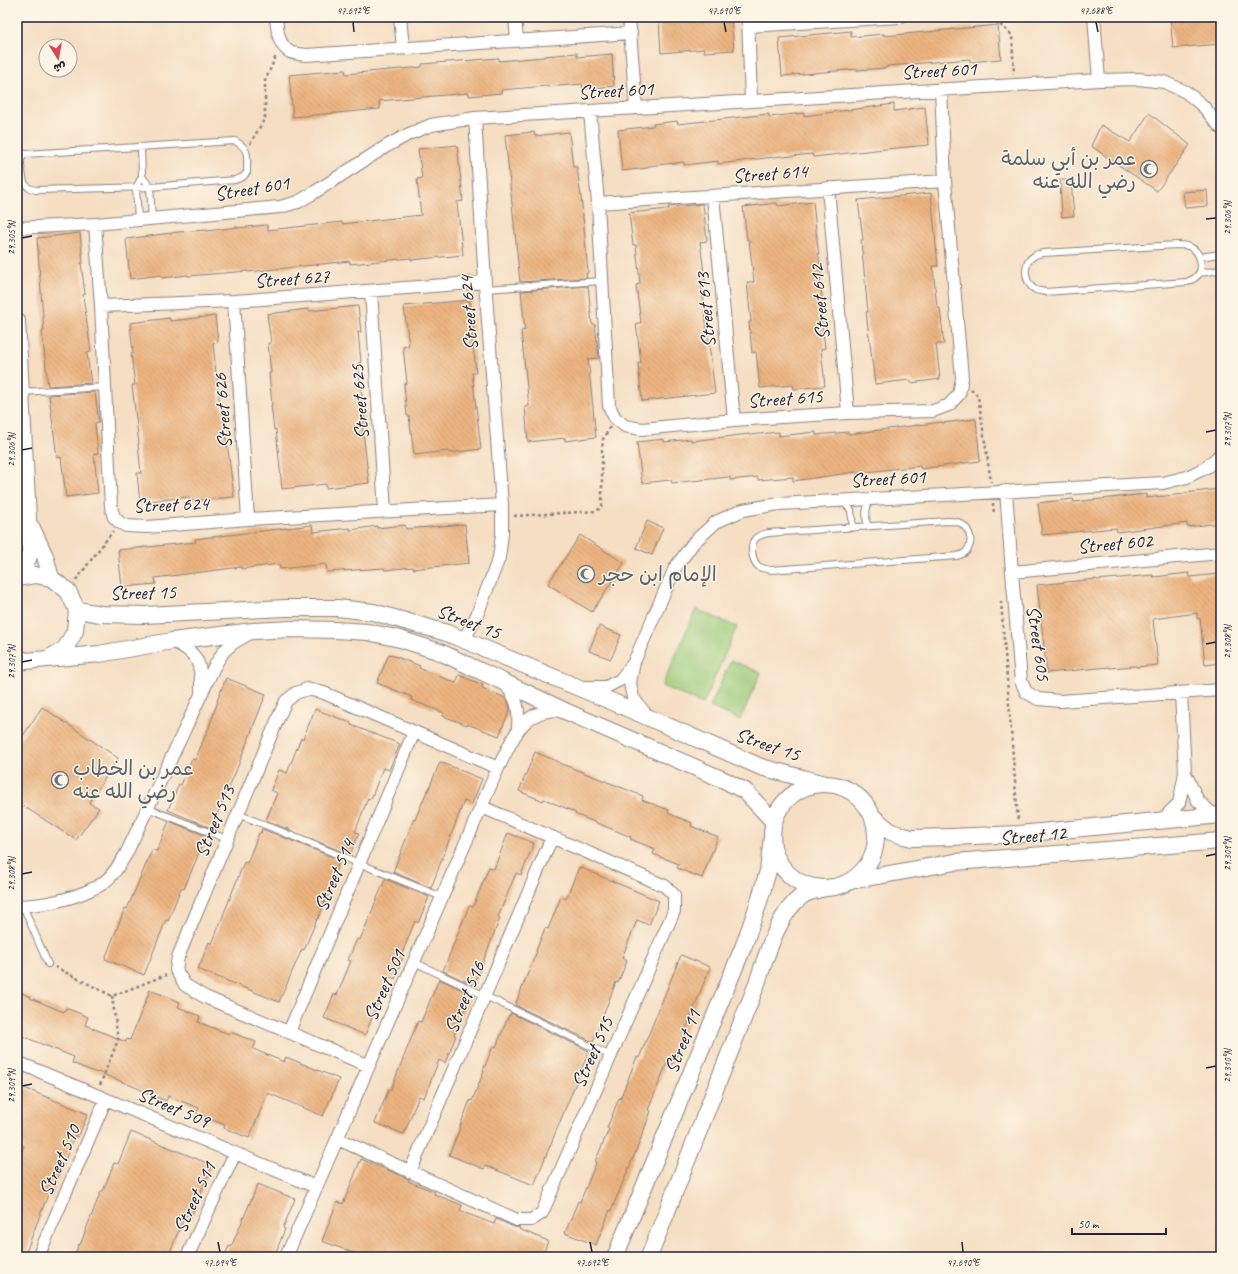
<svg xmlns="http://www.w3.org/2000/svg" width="1238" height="1274" viewBox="0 0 1238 1274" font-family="Caveat,'Playpen Sans Arabic',sans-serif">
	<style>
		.grass { fill: #9ccc7b; stroke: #5f775b }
		.building { fill: url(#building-back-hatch) }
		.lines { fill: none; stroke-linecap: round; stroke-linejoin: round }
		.lane-casing { stroke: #8c807e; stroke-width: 8 }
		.street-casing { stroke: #8c807e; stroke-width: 14 }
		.secondary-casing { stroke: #8c807e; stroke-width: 18 }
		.path { stroke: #8c807e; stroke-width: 2.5; stroke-dasharray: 3 3; stroke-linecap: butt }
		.lane { stroke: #fff; stroke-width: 6 }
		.street { stroke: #fff; stroke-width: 12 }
		.secondary { stroke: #fff; stroke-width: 16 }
		.ticks { fill: none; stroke: #22223b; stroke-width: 1.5 }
		.labels { text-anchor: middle; stroke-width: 3; stroke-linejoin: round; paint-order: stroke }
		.street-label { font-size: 20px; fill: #22223b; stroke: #fcf5e5 }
		.worship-label { font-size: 20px; fill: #5b616d; stroke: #fcf5e5; text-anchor: start }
		.neatline { fill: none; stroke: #22223b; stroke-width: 1.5 }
		.ticks-label { font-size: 10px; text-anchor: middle; fill: #22223b }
	</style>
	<defs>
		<pattern id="building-back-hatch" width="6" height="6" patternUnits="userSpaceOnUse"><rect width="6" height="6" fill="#ecb480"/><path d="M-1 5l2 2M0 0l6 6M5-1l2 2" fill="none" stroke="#ca9a70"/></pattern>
	</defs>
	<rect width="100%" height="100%" fill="#fcf5e5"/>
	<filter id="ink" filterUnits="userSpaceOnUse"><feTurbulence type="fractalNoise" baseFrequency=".025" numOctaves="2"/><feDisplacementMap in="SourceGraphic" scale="8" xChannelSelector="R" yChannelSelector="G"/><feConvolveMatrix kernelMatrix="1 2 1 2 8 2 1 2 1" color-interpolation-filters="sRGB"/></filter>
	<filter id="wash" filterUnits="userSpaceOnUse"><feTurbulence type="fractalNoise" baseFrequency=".012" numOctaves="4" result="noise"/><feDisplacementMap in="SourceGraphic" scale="16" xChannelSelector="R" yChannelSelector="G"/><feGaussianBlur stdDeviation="0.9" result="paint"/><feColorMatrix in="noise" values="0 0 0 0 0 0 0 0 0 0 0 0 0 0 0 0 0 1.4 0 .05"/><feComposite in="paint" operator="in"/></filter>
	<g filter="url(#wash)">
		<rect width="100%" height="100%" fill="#f5dec2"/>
		<path class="grass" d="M696,609L737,627L703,704L662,686Z
			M731,660L761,673L740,720L710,707Z"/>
		<g id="blocks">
			<path class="building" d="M691,17H731L734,50L704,52V49L661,53L659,20Z
				M1170,17H1221V44L1173,48Z
				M998,25L1001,59L970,62V59L887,66V68L857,70V69L782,76L779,38L851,31V37L884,34V36Z
				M577,53V57L612,54L614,86L583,89L582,84L547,87V86L501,90L502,93L469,96V93L412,98L379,101L380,109L293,117L289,75L345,70L346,74L422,67V64L499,58V61L544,57V56Z
				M894,104V111L925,107L929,145L875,150L813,157L812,154L783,157L782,156L718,164V161L684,165V162L648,166V168L622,171L618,130L653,126V124L677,121L678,124L769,114V117L804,113V116Z
				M1149,113L1190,145L1157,191L1091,146L1101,125L1130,142Z
				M534,132L535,136L569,132L573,167H577L582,205L588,273H586L587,278L520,282L505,135Z
				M457,145L463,201L457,202L463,255L411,260V258L350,264V261L248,272V271L188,276V275L162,278L161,275L130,279L126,239L179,232L207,230V231L237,227V228L267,225L268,230L342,222V224L421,215L417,179L422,178L418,149Z
				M1060,180H1071L1074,216L1062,217Z
				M1207,190L1208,206L1185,208L1183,192Z
				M931,193L938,266H933L937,308H940L944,344H936L940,379L911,383L910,380L875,384L866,312H868L861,240H863L858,200Z
				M813,202L821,276H820L823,309H820L825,348L821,349L825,386L794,389L793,385L760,388L756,352L752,353L749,322H751L747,282H754L749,240H747L743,207L777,203L778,206Z
				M703,204L707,241L700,242L705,280L701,281L715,393L642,401L638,363H641L636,323H641L636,285L640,284L636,245H633L629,213L669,209L668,207Z
				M80,233L83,263H81L85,294L83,295L91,352L87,353L91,383L48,386L42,331H44L37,238Z
				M588,286L592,324H595L599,358L588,359L596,437L565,441V438L528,442L525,407L529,406L521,331L525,330L521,291Z
				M470,300L474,334L472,335L476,373H472L481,449L449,453L448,451L414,455L409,416H407L404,384L407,383L403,347L409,346L404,306Z
				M358,306L361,332H358L361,362L358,363L365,422H362L369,483L326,488V484L282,489L276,429L274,430L271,405H272L269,373H271L268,343H271L267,314L308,309L309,311Z
				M215,316L218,342L213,343L216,373L220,406H222L225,434H226L234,497L190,501L189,497L140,502L137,473H141L138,444H139L132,385H135L131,354H133L130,323L170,318V321Z
				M95,392L99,422L95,423L98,453L94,454L98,493L66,497L61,457L57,458L49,395Z
				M976,419L980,461L921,469L920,466L857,473L856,472L793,481V477L758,480V477L730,480V477L672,483L671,480L642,483L637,442L664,439V442L691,439V441L749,434V435L779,432V436L816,432V435L848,432L849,434L942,422V423Z
				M1220,489L1221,523L1187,527V523L1117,532L1116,528L1042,535L1038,503L1073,499L1074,502L1146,494V498L1184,494V493Z
				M647,521L663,528L652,555L636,548Z
				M465,524L469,563L413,569V567L385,570L384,568L327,572L326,564L280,569L279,564L241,569V567L155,578L156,584L122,587L118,550L196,542L195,539L312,525L313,532L350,528V530L377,526V528L405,525L406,529Z
				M580,535L624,563L592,612L548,584Z
				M1189,573L1190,577L1219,574L1221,595V663L1205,665L1200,618L1197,619V613L1153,619L1158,665L1136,667V666L1110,668V667L1047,673L1037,585L1096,579L1097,580L1153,575V577Z
				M599,626L621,635L611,659L589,651Z
				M389,654L420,666L419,668L456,683L459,675L483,685L482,688L506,698L510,709L499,736L467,724V725L443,716L444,713L411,700L412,697L377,683Z
				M226,678L266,694L236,771L211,828L168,810L179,784L181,785L192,759L195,760L209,727L218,701H217Z
				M42,707L118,758L89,803L99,808L76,840L17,802V745Z
				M315,709L351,723V725L400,744L389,770L383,768L371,799L368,798L355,832L359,833L350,855L266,820L277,793L271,790L279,770L287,773L301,738L303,739Z
				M535,752L559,762V763L643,796L642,800L669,810L668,813L692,823L691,826L718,837L702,878L677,868L679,864L653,854L655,849L630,839L631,837L575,814V812L544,799L543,801L519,791Z
				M440,762L482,779L472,804L464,801L431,888L393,872L414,819L415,820L427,791H428Z
				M169,821L206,836L184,889L181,888L168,921L166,920L144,975L105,959L125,908L127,909L152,850L157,851Z
				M262,829L340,860L327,894H328L318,919H317L304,950L302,949L279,1002L198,969L209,942L212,944L244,862L247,863L259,833H261Z
				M508,833L534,843L521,875L516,873L498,917L500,918L474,985L443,971L469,906L473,907L489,867L494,869Z
				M579,867L659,901L649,925L637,920L622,958L627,961L618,983L616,982L593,1042L515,1005L537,951H536L545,928L548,929L561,897L566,899Z
				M385,879L429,897L418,923L415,921L401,956L403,957L395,979L389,976L365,1035L324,1018L334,994L337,995L351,961L348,960L357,939L360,940Z
				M681,955L710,967L672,1065L667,1063L648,1110L651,1111L638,1146L611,1211L610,1210L596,1245L565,1233L578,1201L580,1202L596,1163L595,1162L609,1129L607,1128L619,1098L620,1099L637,1057L639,1058Z
				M439,979L471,994L454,1035L456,1036L445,1063L439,1060L424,1098L419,1096L404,1134L375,1123L389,1089H391L418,1021L421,1022Z
				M150,990L180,1002L178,1007L200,1016L198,1022L229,1034L230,1032L256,1042L253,1049L284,1062L286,1057L339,1079L323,1116L268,1093L249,1138L224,1128L225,1125L196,1113L199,1108L168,1096L166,1101L142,1091V1090L98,1072L97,1073L72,1063L74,1057L17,1034V991L31,997L30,998L64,1012L66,1008L88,1017L85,1025L126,1042L127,1039L130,1040Z
				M511,1013L589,1051L534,1185L486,1166L484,1169L449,1155L461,1126H460L470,1100L472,1101L484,1071H483L493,1046L496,1047L509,1015L510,1016Z
				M17,1085L88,1114L78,1137L75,1135L52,1193L49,1192L24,1257H17V1163L24,1146L17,1143Z
				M131,1132L212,1165L191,1217L185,1215L168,1257H74L79,1244L80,1245L101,1191H103L114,1163L118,1164Z
				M361,1159L409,1179L408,1181L435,1192L434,1194L462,1205L460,1211L494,1224L496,1219L514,1227L520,1228L519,1229L548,1241L542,1257H364L322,1241L337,1202L343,1204Z
				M258,1184L295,1199L283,1228L285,1229L274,1257H224L229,1246L231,1247Z"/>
		</g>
	</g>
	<g filter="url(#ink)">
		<use href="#blocks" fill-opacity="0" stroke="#8c807e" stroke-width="1"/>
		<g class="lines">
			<g class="lane-casing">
				<path id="lane" d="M17,152L25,154L235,141C250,149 247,156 247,172L243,177L235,180L150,187L36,190L29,188L24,183L21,166V159L25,154
					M142,176L150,187L152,219
					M138,220L136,188L142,176L141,147
					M1177,245C1181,245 1187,245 1190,247C1200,251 1204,267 1198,275C1195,279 1191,280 1187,282L1045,292C1042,291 1038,291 1036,290C1024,284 1022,263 1034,256C1036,254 1040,254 1043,253Z
					M1199,257L1221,254
					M1199,273L1221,270
					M485,289L602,281
					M21,392L105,387
					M842,501L851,510L853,528
					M948,521C951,521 955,521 958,522C968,526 974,539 968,549C966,553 961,555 957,556L771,570C767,569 762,569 758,566C752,560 749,544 756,538C759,535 764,534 768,533Z
					M867,527C866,516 865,509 870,499
					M147,808L227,839
					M238,814L442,897
					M23,906L48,964
					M414,962L611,1056"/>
			</g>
			<g class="street-casing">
				<path id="street" d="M276,17C277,29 278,45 290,52C294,54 301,54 306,55L631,33
					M400,17L403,48
					M515,17L517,40
					M629,17L636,108
					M748,17L751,101
					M1094,17L1099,80
					M749,26L900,17
					M590,111L598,203L609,406L615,418L625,426L642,429L734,420L848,413L933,411L949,405L959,394L962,378L945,181L941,89
					M828,188L848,413
					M713,196L734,420
					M598,203L945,181
					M95,224L101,306L111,507L114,517L119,522L126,526L147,527L248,519L502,505
					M17,228L95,224L280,207L298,202L315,192L385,147L409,134L431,125L475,118L1099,80L1139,79L1164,82L1186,92L1203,106L1221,128
					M371,291L385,511
					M234,301L248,519
					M101,306L234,301L485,282
					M1006,491L1012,572L1021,681L1026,692L1038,699L1060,701L1221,690
					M1012,572L1221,553
					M464,640L477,615L499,558L502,534V505L485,282L475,118
					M172,641C198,652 202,664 201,691
					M505,684C518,699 519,709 518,728
					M583,687H606L620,680L632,665
					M648,717L633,698L630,683L634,662L675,568L694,542L716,522L743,510L779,504L1163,483L1187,477L1207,467L1221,454
					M1185,773L1198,801L1215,816
					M1162,820L1179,803L1185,773L1181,693
					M17,906C43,905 68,901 92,889C96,887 100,886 103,883C113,876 120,864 126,854L215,665L224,651L233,643L250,633
					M289,1032L414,732
					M17,1062L316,1187
					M369,1066L205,997L185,985L176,970L178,957L279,716L286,701L296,693L307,689L324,693L498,768
					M338,1139L517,1220H531L542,1213L674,911V895L665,886L482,807
					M410,1172L552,837
					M38,1257L106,1099
					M187,1257L235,1153
					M286,1257L498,768C514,738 521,708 562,710"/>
			</g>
			<g class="secondary-casing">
				<path id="secondary" d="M17,321L30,553L26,564L18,578
					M32,528L45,556L51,578
					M17,578L35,575L51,578L68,591L77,610L75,631L65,649L47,659L26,661L17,657
					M77,610L101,614L144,615L286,608H337L373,612L447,633L613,702L761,767L825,784
					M47,659L99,654L172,641L253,631L291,629L335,630L368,632L400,639L440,652L565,711L724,780L745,791L774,822
					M772 836a52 52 0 1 1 104 0a52 52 0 1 1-104 0Z
					M873,817L891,832L904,836L912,838L951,837L1019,834L1221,815
					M850,881L955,862L1221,841
					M615,1257L744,945L758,905L768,871L772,837
					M649,1257L756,986C766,958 777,914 802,896C807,892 818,890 825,888"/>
			</g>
			<path class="path" d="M991,17L1012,35L1014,74
				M250,144L265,118V81L276,56
				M971,389L978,396L991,482
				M993,503L994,514
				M514,516L597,511L602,506V450L603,439L610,427
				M76,580L113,531
				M1001,601L1018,821
				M55,967L112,996L166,975
				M100,1085L118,1040L112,996"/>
			<use href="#lane" class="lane"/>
			<use href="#street" class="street"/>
			<use href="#secondary" class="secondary"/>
		</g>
	</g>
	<path class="ticks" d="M353,22L354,32M724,22L726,32M1096,22L1098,32M1206,219L1216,218M22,238L32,236M1206,432L1216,430M22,450L32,448M1206,644L1216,642M22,662L32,660M1206,856L1216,854M22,874L32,872M1206,1068L1216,1066M22,1086L32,1084M218,1242L220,1252M590,1242L592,1252M962,1242L963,1252"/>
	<defs>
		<g id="mosque-ring" transform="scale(0.9)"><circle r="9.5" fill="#fcf5e5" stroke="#6b7280" stroke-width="1.5"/><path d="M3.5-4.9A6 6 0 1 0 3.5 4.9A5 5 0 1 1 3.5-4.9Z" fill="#6b7280"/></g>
	</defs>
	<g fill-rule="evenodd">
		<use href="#mosque-ring" x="1149" y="169"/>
		<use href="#mosque-ring" x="586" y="574"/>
		<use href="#mosque-ring" x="60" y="780"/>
	</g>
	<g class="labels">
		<g class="street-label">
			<text transform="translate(939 70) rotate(-3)" y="7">Street 601</text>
			<text transform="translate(616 90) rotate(-3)" y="7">Street 601</text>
			<text transform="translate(770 173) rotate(-4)" y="7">Street 614</text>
			<text transform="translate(252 188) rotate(-9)" y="7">Street 601</text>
			<text transform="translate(292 278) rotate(-4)" y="7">Street 627</text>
			<text transform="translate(819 302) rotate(-95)" y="7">Street 612</text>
			<text transform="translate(705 310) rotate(-95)" y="7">Street 613</text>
			<text transform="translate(468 313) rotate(-94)" y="7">Street 624</text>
			<text transform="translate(785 398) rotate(-4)" y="7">Street 615</text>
			<text transform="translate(359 402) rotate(-94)" y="7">Street 625</text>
			<text transform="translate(222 411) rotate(-94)" y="7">Street 626</text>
			<text transform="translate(888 478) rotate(-3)" y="7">Street 601</text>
			<text transform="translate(171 504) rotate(-2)" y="7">Street 624</text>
			<text transform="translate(1115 543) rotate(-5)" y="7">Street 602</text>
			<text transform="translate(143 592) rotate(-1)" y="7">Street 15</text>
			<text transform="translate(469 621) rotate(21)" y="7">Street 15</text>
			<text transform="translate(1039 643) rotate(82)" y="7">Street 605</text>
			<text transform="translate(768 744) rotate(19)" y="7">Street 15</text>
			<text transform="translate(214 821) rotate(-67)" y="7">Street 513</text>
			<text transform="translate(1033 835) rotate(-5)" y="7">Street 12</text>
			<text transform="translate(334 875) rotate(-67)" y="7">Street 514</text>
			<text transform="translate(384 985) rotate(-66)" y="7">Street 501</text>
			<text transform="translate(464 997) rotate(-67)" y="7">Street 516</text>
			<text transform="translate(682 1041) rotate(-68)" y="7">Street 11</text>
			<text transform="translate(592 1052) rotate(-66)" y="7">Street 515</text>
			<text transform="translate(174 1107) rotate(23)" y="7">Street 509</text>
			<text transform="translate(59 1160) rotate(-66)" y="7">Street 510</text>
			<text transform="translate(194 1197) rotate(-65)" y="7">Street 511</text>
		</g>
		<g class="worship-label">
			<text x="1136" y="165" text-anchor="end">عمر بن أبي سلمة<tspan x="1136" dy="23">رضي الله عنه</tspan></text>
			<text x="599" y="581">الإمام ابن حجر</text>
			<text x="73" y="775">عمر بن الخطاب<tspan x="73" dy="23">رضي الله عنه</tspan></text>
		</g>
	</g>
	<rect width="1238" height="1274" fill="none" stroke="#fcf5e5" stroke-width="44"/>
	<g transform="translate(58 58) rotate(169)"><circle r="19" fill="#fcf5e5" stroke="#a5a1a1"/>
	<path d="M0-3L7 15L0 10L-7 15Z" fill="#d1495b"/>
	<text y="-6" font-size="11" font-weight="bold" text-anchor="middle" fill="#22223b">ش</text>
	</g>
	<path d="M1072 1228v6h94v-6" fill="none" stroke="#22223b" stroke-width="2"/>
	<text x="1078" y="1228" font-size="12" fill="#22223b" stroke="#fcf5e5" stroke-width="3" paint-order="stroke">50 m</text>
	<rect x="22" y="22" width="1194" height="1230" class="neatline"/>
	<g class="ticks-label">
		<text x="353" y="14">47.692°E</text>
		<text x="724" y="14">47.690°E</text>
		<text x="1096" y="14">47.688°E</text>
		<text transform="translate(1227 218) rotate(-90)" y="4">29.306°N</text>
		<text transform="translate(11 238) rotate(-90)" y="4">29.305°N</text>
		<text transform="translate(1227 430) rotate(-90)" y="4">29.307°N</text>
		<text transform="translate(11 450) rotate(-90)" y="4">29.306°N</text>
		<text transform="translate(1227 642) rotate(-90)" y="4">29.308°N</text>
		<text transform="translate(11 662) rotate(-90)" y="4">29.307°N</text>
		<text transform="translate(1227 854) rotate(-90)" y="4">29.309°N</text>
		<text transform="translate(11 874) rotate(-90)" y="4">29.308°N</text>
		<text transform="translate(1227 1066) rotate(-90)" y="4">29.310°N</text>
		<text transform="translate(11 1086) rotate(-90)" y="4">29.309°N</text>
		<text x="220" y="1266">47.694°E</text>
		<text x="592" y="1266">47.692°E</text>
		<text x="963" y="1266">47.690°E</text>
	</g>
</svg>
